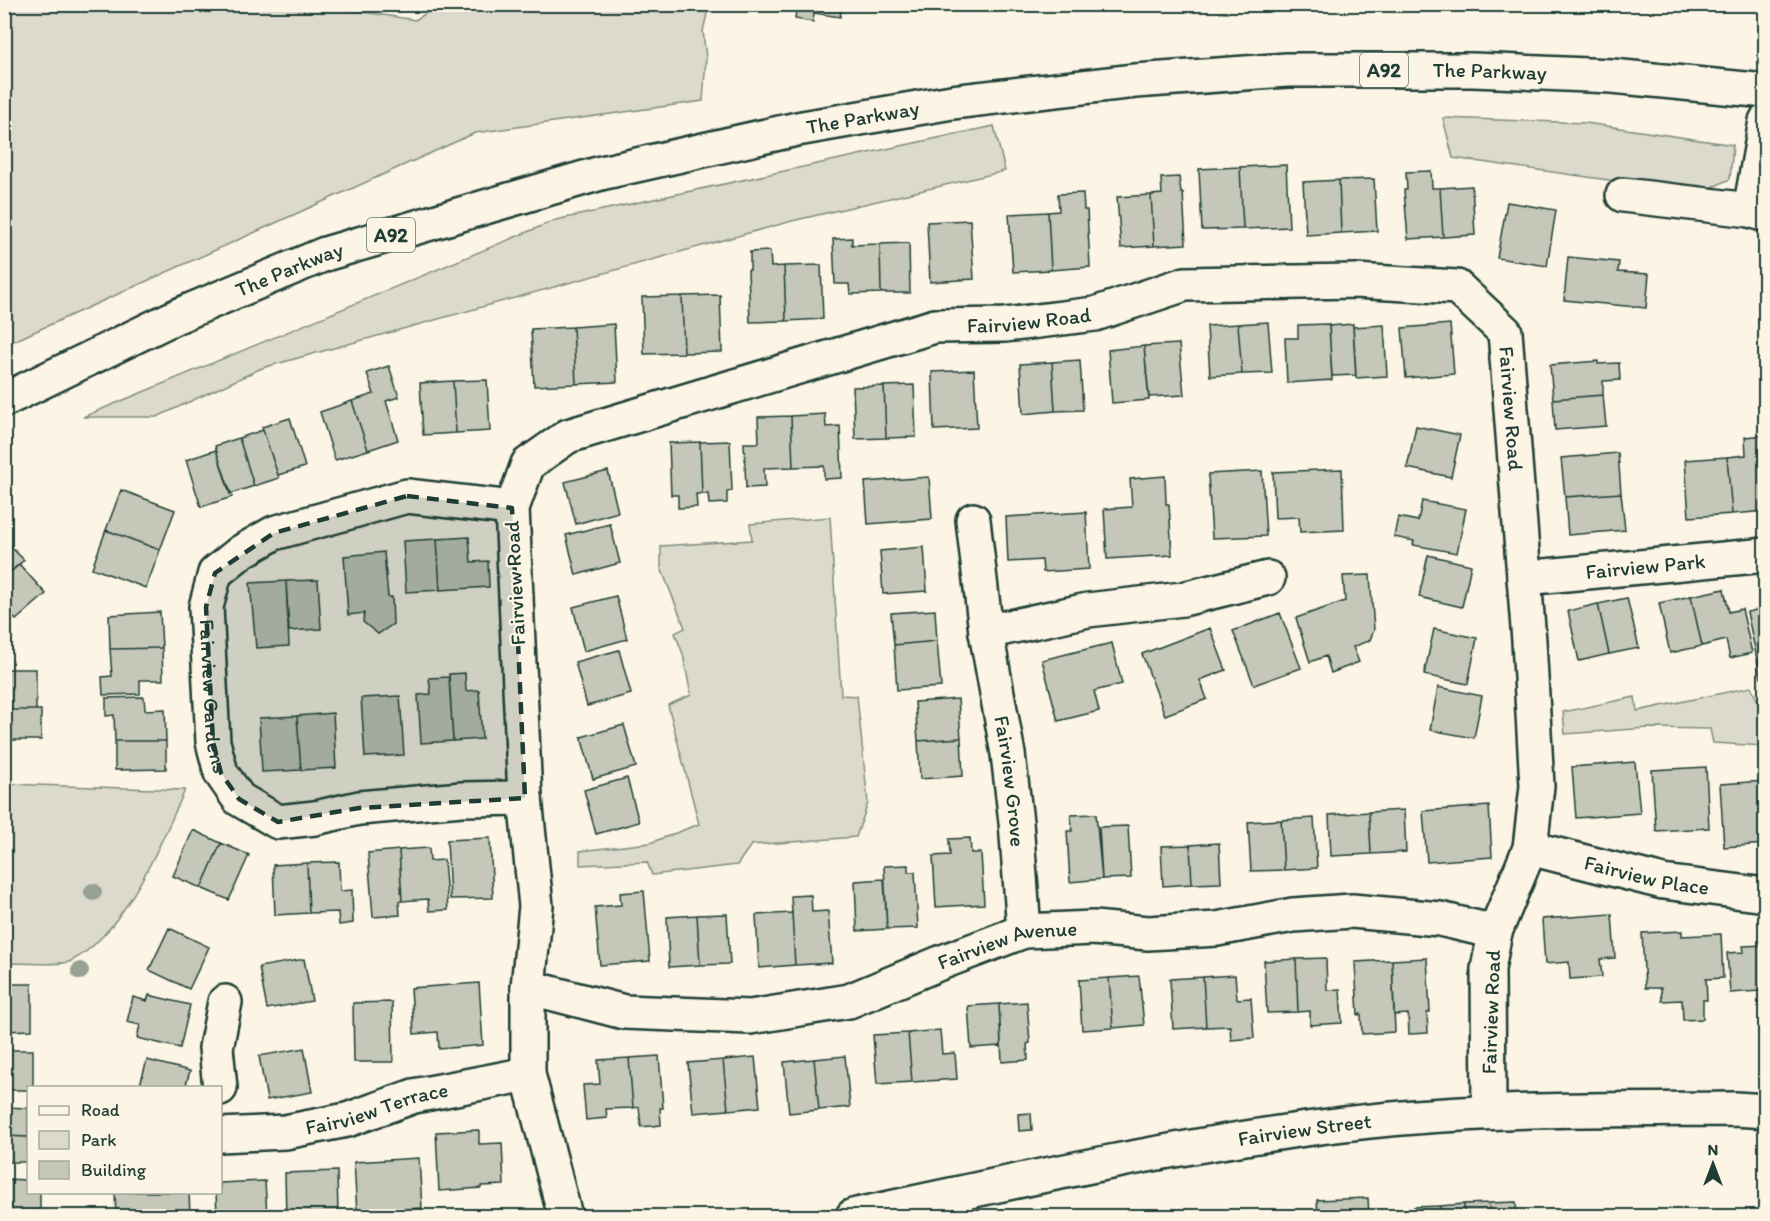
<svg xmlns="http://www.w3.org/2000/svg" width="1770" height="1221" viewBox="0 0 1770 1221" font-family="Itim,sans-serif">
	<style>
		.green { fill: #dcdacc; stroke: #7e8c80; stroke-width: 1.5 }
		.building { fill: #c5c7b9; stroke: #1f3d34; stroke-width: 1.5 }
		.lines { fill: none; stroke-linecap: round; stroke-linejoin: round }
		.street-casing { stroke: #1f3d34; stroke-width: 38 }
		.secondary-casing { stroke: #1f3d34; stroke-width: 38 }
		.primary-casing { stroke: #1f3d34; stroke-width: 38 }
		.street { stroke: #fcf5e5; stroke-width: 33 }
		.secondary { stroke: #fcf5e5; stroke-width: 33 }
		.primary { stroke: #fcf5e5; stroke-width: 33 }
		.tree { fill: #97a194 }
		.marked { fill: #1f3d34; fill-opacity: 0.2; stroke: #1f3d34; stroke-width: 4.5; stroke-dasharray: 12 8; stroke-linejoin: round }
		.labels { text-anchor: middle; stroke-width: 4.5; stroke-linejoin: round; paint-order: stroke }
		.shield { fill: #fcf5e5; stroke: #617469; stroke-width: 1.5 }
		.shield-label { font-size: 20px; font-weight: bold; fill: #1f3d34 }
		.street-label { font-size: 21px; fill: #1f3d34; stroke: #fcf5e5 }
	</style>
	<rect width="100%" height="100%" fill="#fcf5e5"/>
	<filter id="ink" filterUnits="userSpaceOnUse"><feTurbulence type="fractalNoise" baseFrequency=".0167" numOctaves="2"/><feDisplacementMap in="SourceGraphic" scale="12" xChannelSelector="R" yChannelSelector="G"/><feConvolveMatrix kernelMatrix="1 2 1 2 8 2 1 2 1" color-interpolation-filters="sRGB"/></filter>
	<g filter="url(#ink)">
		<path class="green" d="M319,5L415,20L440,5H709L703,31L706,58L703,101L475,133L5,345V5Z
			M1443,118L1586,123L1733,145L1730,179L1700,193L1453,158Z
			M994,126L1005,171L792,221L262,368L157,417H83L556,220Z
			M830,517L841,695L857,696L868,803L856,837L751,845L737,865L652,875L647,862L580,865V851L650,843L699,824L668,705L691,695L683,654L675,633L685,628L661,568V546L752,540L750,524Z
			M1751,687L1763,712H1765V746L1713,743L1710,729L1649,728L1565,734L1563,712L1635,697L1637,711Z
			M5,784L185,790C162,841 123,936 71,961C63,966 19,963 7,963L4,941Z"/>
		<path class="building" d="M842,4L840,17L814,13L813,22L795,19L796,10L759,5Z
			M1286,165L1289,227L1243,229L1240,167Z
			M1240,167L1243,229L1202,230L1199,169Z
			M1431,171L1432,188H1440L1443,237L1408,239L1404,190H1407L1406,172Z
			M1179,177L1181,193H1183L1186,244L1154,246L1151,195L1162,194L1161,178Z
			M1374,179L1377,231L1341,233L1339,180Z
			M1339,180L1341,233L1306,235L1303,182Z
			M1472,186L1475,235L1443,237L1440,188Z
			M1083,193L1084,210H1087L1090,267L1051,270L1048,212L1059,211L1058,194Z
			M1151,195L1154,246L1121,248L1117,197Z
			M1507,202L1556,210L1547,266L1497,258Z
			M1048,212L1051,270L1013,272L1009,214Z
			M970,220L974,279L930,282L927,222Z
			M852,238V245L880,244L881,293L850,294L849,284H835L833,239Z
			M909,243L910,293H881L880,244Z
			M770,251L771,267L784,266L786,321L750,322L748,270H750V252Z
			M1568,257L1619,262L1618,272L1649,274L1646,308L1564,300Z
			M821,265L823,319L786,321L784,266Z
			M720,295L722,352L684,353L682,296Z
			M682,296L684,353L644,354L642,297Z
			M1268,322L1272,373L1242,374L1238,324Z
			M614,324L617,382L576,384L573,327Z
			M1238,324L1242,374L1210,376L1207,326Z
			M1329,324L1332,380L1287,383L1285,338H1298V325Z
			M1353,324L1356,375L1332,376L1329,326Z
			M1450,324L1454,374L1406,378L1402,328Z
			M1384,325L1387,376L1356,378L1353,327Z
			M573,327L576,384L534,386L531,329Z
			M1179,344L1184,395L1149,397L1144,346Z
			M1144,346L1149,400L1112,403L1108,350Z
			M1080,360L1083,410L1055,411L1052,362Z
			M1598,361V364L1619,363L1620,380L1603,381V395L1553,399L1550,365Z
			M1052,362L1055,411L1023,414L1020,364Z
			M389,366L399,397L386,401L398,440L368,450L352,401L374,394L367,373Z
			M974,370L977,428L934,430L932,372Z
			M487,380L490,431L456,433L453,381Z
			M453,381L456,433L423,435L420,383Z
			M914,385L916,437L886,438L884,386Z
			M884,386L886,438L855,439L853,387Z
			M1603,395L1606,426L1555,430L1553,399Z
			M352,401L368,450L335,460L320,412Z
			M825,414L826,427L840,426L842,478L824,479V466L793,467L791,416Z
			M791,416L793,467L764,468L765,487L746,488L744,443H759L758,417Z
			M290,418L305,467L278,475L262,427Z
			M1416,426L1460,435L1451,477L1407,468Z
			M263,430L279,478L254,486L239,438Z
			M1765,435L1766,511L1732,514L1727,457L1746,455L1745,437Z
			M239,438L254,486L230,494L215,446Z
			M730,441L732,491L727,492V503L709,504L708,494H702L700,442Z
			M700,442L702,494H696L697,507L678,508V495H671L669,443Z
			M216,450L232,497L201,507L186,460Z
			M1618,453L1621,493L1565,497L1561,458Z
			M1727,457L1732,514L1689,517L1685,460Z
			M1342,469L1344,530L1300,532L1299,517L1275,518L1273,472Z
			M608,471L618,512L576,524L565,482Z
			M1262,471L1266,536L1212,538L1208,474Z
			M1165,476L1166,504H1169L1172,555L1107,559L1104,509L1132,507L1130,479Z
			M929,477L932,519L868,524L865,482Z
			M121,490L175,510L160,550L106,530Z
			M1621,493L1625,530L1568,535L1565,497Z
			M1422,501L1466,509L1457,553L1413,545L1414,541L1394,537L1398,517L1418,521Z
			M1086,512L1089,569L1043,572L1042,560L1008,562L1006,517Z
			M610,524L620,563L576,575L566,535Z
			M106,530L160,550L146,588L92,568Z
			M469,537L471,562L488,561L489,587L440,590L437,539Z
			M437,539L440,590L406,592L403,541Z
			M4,540L24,560L4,578Z
			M924,547L927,591L883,594L880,551Z
			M384,552L388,597H392L393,624L378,634L363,622L364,613L348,615L344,556Z
			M1428,555L1471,565L1462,607L1419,597Z
			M19,564L46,594L16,620L4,608V578Z
			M1370,575L1374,630L1370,640L1353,647L1359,662L1331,673L1326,656L1310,662L1296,618L1345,601L1343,576Z
			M318,580L321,629L289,631L286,581Z
			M286,581L289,646L256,648L250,583Z
			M1724,589L1729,612L1742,609L1752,653L1730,658L1726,640L1702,646L1691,596Z
			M616,596L627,639L584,651L573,607Z
			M1691,596L1702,646L1670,653L1659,603Z
			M1627,598L1639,648L1609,654L1598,604Z
			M1598,604L1609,654L1579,661L1568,611Z
			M1766,608V677L1761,678L1747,612Z
			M935,610L937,641L894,645L891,613Z
			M160,612L162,648L110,649L109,615Z
			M1280,613L1301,668L1254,685L1233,631Z
			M1210,628L1226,670L1200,680L1207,699L1165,715L1142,654Z
			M1434,629L1477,638L1468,684L1424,675Z
			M937,641L941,687L897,690L894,645Z
			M1112,643L1122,684L1094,691L1099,711L1058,721L1042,660Z
			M162,648L163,680H140V694L103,695L102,677L112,676L110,649Z
			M619,650L631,694L587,706L575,662Z
			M4,669H36V710H4Z
			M465,673L466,691L479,690L482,739L453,741L449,674Z
			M449,677L453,741L421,743L418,695L431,694L429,678Z
			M1438,687L1482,696L1474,738L1430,730Z
			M400,696L404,755L365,757L361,698Z
			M144,697L145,710L165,709L166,741H115L114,715L106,716V698Z
			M958,699L961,738L918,741L915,702Z
			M4,710H41V740H4Z
			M333,713L336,768L301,770L297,716Z
			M297,716L301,770L262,772L259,718Z
			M624,725L636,767L593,779L581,737Z
			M961,738L963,776L920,779L918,741Z
			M115,741H166V769L115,770Z
			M1635,762L1640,813L1576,818L1572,767Z
			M1706,767L1709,828L1656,831L1652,770Z
			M627,778L639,822L596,834L584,790Z
			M1766,781V844L1724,847L1720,784Z
			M1489,806L1492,857L1427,862L1423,811Z
			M1404,810L1406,852L1371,854L1369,812Z
			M1369,812L1371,854L1331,856L1329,815Z
			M1096,814L1102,879L1070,882L1067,831H1072L1071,815Z
			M1314,818L1317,868L1284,870L1281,820Z
			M1281,820L1284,870L1251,871L1248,822Z
			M1128,826L1131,878L1102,879L1099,827Z
			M193,830L221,843L201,888L173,876Z
			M490,838L493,898L450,899L447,840Z
			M970,838L971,853H981L984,904L936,907L933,856L950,855L949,839Z
			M221,843L249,855L229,900L201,888Z
			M1219,843L1221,883L1192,884L1190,845Z
			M1190,845L1192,884L1163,886L1161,846Z
			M429,848L430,861L444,860L448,910L429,911L428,899L402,901L399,850Z
			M399,850L402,901H399L400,915L373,917L368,853Z
			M339,862L340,891L352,890L353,923L339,925L338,912L309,913L307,863Z
			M307,863L309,913L275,915L273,865Z
			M908,865V872H915L918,928L887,929L884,866Z
			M884,879L887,929L857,931L855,881Z
			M644,891L650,961L600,965L595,907L621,905L620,893Z
			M811,895L812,912L828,911L832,963L795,965L791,896Z
			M792,913L795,965L759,968L756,915Z
			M727,914L730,964L700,965L697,915Z
			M1612,914L1615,958L1600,959L1602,977L1570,979L1569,962L1545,964L1542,919Z
			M697,915L700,965L669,967L667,917Z
			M169,928L209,947L189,989L149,970Z
			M1682,931V936L1721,934L1723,978L1706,979L1707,1000H1703V1019L1683,1020L1682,1000L1662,1001L1661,988H1645L1642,933Z
			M1766,945V1006H1761L1760,991L1730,993L1727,953L1744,952L1743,946Z
			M1326,958L1327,990L1340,989L1342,1023L1310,1025V1011L1298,1012L1296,959Z
			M1427,958L1430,1012L1427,1013L1428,1033L1409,1034L1408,1014L1394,1015L1392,960Z
			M304,959L312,1001L267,1009L259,967Z
			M1296,959L1298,1012L1267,1013L1264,961Z
			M1392,960L1395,1032L1362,1034L1361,1014L1358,1015L1355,962Z
			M1235,975L1237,999L1251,998L1254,1038L1231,1040L1230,1026L1206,1027L1203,977Z
			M1139,976L1144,1025L1113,1028L1109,978Z
			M1203,977L1206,1027L1173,1029L1170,979Z
			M1109,978L1113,1028L1082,1030L1079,980Z
			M479,983L483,1045L439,1049L438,1032L414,1034L411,988Z
			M4,984H32V1030L4,1031Z
			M149,995L190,1005L180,1048L137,1038L140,1025L127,1022L133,997L147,1001Z
			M392,1002L393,1062H354L353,1003Z
			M1027,1002L1030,1043L1027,1044L1028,1060L1002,1062L999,1004Z
			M999,1004L1001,1046L971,1048L968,1006Z
			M940,1030L942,1054L955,1053L957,1079L912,1082L908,1033Z
			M908,1033L912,1082L877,1084L873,1035Z
			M304,1048L312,1092L267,1100L259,1056Z
			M4,1050H33V1088H28V1090H4Z
			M659,1056L663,1108H660L661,1125L641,1127L639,1107L633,1108L629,1058Z
			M845,1056L850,1107L819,1110L814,1059Z
			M755,1057L760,1107L728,1110L723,1060Z
			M629,1058L633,1108L606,1109L607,1118L586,1120L583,1085L600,1084L598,1060Z
			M814,1059L819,1110L789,1113L784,1062Z
			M147,1060L190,1071L185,1088H139Z
			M723,1060L728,1110L693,1113L688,1063Z
			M4,1107L28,1108V1137L4,1136Z
			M1031,1113L1032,1130L1019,1131L1018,1114Z
			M479,1130V1144L502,1143L504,1185L481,1186V1188L439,1191L436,1132Z
			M4,1136L28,1137V1162H4Z
			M419,1158L422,1208L357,1213L354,1162Z
			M337,1171L338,1216H286L285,1173Z
			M4,1179L28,1180V1192H40V1216H4Z
			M265,1181L267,1216H217L216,1192H220V1183Z
			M115,1192H189L190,1216H116Z
			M1368,1198L1369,1216H1318L1317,1200Z
			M1516,1202L1517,1216H1490L1489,1203Z
			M1489,1203L1490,1216H1464V1204Z
			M1464,1204V1216H1440V1206Z
			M1440,1206V1216H1415L1414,1207Z
			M1187,1212V1216H1146V1214Z"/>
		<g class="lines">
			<g class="street-casing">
				<g id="street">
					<path d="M1766,121L1750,210L1766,215"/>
					<path d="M1623,195L1750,210"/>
					<path id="s1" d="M512,508L407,496L274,533L241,552L215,573L206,607L213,742L221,773L239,799L278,822L315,818L359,808L462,799L525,798"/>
					<path id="s2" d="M973,520L986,632L1008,754L1016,822L1024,931"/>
					<path id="s3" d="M1524,578L1766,555"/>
					<path d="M986,632L1088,610L1183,599L1268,578"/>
					<path id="s4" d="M1530,848L1663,882L1766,895"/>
					<path id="s5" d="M528,987L624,1012L750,1017L849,1001L940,963L1024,931L1093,928L1148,933L1217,929L1293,915L1352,911L1440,919L1495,932"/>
					<path d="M220,1088L216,1048L225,1002"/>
					<path id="s6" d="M220,1135L285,1132L347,1120L414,1096L528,1074"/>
					<path id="s7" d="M565,1216L528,1074V987L536,906L525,798L512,508L528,464L568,436L935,326L1005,325L1095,314L1185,284L1355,281L1457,287L1505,332L1529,641L1537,786L1530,848L1495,932L1488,969L1489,1112"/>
				</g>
			</g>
			<g class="secondary-casing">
				<g id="secondary">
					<path id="s8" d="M853,1216C1011,1182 1168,1147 1328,1126C1463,1108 1599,1110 1735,1109L1766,1111"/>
				</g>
			</g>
			<g class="primary-casing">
				<g id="primary">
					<path id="s9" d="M4,400L177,316L325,254L601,173L797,129L952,102L1135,81L1287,70H1473L1612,76L1766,91"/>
				</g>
			</g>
			<use href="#street" class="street"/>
			<use href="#secondary" class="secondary"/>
			<use href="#primary" class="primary"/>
		</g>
		<g class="tree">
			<circle cx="93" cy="892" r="9"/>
			<circle cx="80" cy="971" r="9"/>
		</g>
	</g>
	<path class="marked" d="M407,496L512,508L525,798L359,808L278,822L239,799L221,773L213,742L206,607L215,573L274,533Z"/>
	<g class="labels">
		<g class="shield">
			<rect x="1360" y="53" width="48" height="34" rx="4.5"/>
			<rect x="367" y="218" width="48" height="34" rx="4.5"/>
		</g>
		<g class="shield-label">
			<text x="1384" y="77">A92</text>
			<text x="391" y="242">A92</text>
		</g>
		<g class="street-label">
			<text dy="7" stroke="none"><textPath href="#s9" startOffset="1538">The Parkway</textPath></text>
			<text dy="7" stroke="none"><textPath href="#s9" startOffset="908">The Parkway</textPath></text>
			<text dy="7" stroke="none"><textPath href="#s9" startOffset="314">The Parkway</textPath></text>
			<text dy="7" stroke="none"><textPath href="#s7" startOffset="1287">Fairview Road</textPath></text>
			<text dy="7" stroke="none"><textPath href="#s7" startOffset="1863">Fairview Road</textPath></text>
			<text dy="7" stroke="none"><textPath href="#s3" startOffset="122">Fairview Park</textPath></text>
			<text transform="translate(515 583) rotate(-93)" y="7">Fairview Road</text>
			<text dy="7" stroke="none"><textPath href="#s1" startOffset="440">Fairview Gardens</textPath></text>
			<text dy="7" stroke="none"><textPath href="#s2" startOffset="264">Fairview Grove</textPath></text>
			<text dy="7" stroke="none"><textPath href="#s4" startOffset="120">Fairview Place</textPath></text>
			<text dy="7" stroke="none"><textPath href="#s5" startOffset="495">Fairview Avenue</textPath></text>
			<text transform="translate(1491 1012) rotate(-88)" y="7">Fairview Road</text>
			<text dy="7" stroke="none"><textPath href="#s6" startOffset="160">Fairview Terrace</textPath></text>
			<text dy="7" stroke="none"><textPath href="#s8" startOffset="460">Fairview Street</textPath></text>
		</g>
	</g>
	<rect width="1770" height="1221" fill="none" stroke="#fcf5e5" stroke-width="24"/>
	<rect x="12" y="12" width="1746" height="1197" fill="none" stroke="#1f3d34" stroke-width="2" filter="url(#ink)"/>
	<rect x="27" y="1086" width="195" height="108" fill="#fcf5e5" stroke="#a4ab9e" stroke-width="1.5"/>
	<rect x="39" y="1106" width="30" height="9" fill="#fcf5e5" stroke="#a4ab9e" stroke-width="1.5"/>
	<text x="81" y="1116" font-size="18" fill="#1f3d34">Road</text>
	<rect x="39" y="1131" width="30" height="18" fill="#dcdacc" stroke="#a4ab9e" stroke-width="1.5"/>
	<text x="81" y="1146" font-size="18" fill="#1f3d34">Park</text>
	<rect x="39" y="1161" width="30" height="18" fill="#c5c7b9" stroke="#a4ab9e" stroke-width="1.5"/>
	<text x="81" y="1176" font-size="18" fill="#1f3d34">Building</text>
	<g transform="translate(1713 1164)" stroke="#fcf5e5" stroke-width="4.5" paint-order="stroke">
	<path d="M0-4.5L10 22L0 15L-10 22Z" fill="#1f3d34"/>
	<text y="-9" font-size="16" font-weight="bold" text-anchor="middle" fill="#1f3d34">N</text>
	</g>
</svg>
